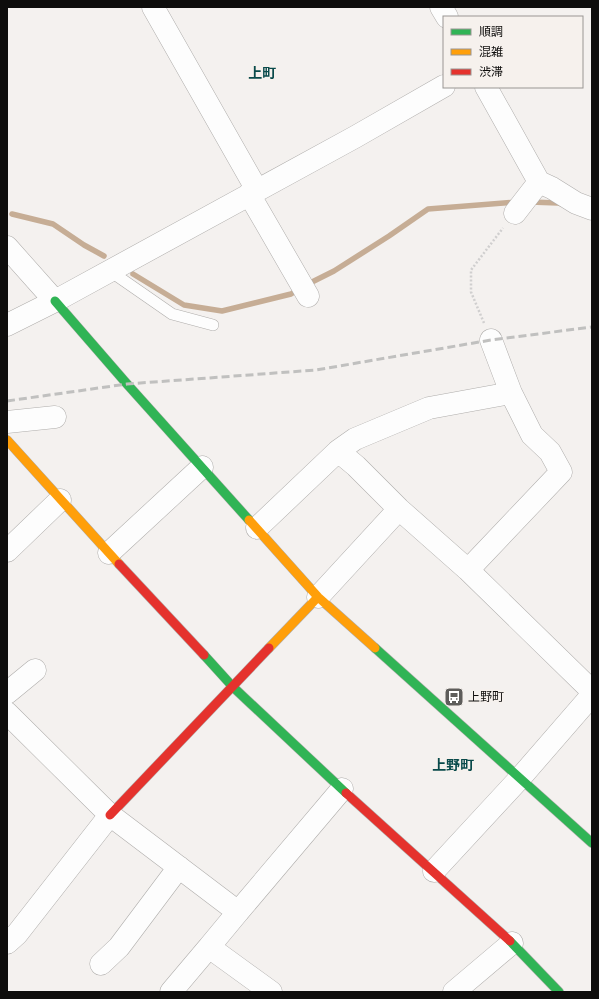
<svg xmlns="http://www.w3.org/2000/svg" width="599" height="999" viewBox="0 0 599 999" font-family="Signika,'Noto Sans JP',sans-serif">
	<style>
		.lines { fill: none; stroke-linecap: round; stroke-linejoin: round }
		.stream { stroke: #c6ad95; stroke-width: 5.5 }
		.lane-casing { stroke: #afadab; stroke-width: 12 }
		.street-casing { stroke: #afadab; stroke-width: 23 }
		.fast-casing { stroke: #afadab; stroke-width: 10 }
		.slow-casing { stroke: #afadab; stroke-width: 10 }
		.jam-casing { stroke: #afadab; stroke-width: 10 }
		.path { stroke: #d0cfcf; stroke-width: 2.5; stroke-dasharray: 2 2; stroke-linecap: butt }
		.lane { stroke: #fdfdfd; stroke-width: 11 }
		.street { stroke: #fdfdfd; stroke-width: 22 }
		.fast { stroke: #30b455; stroke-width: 9 }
		.slow { stroke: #ff9f0a; stroke-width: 9 }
		.jam { stroke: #e5322d; stroke-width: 9 }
		.rail { stroke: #c0c0bf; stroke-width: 3; stroke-dasharray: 8 4; stroke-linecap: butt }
		.labels { text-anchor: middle; stroke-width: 3.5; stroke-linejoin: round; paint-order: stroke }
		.poi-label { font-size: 12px; fill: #0e0d0c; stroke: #f6f1ed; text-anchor: start }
		.quarter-label { font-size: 14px; font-weight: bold; fill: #094a4b; stroke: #f6f1ed }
	</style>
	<rect width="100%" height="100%" fill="#f4f1ef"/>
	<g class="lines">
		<path class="stream" d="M530,202L558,203L561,204
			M12,214L53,224L84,245L104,256
			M133,274L184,305L222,311L291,294L299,289
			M306,285L334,271L389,236L428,209L517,202"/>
		<g class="lane-casing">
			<path id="lane" d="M110,271L172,314L213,325"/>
		</g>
		<g class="street-casing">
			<path id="street" d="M153,7L257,190
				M441,7L447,17
				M486,87L539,182L552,188L576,203L592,209
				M249,194L308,296
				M515,213L539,182
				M7,247L55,301
				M7,325L55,301L355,137L444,86
				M491,340L511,393L429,408L355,439L338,451L356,466L399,509L468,570L592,691
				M7,422L55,417
				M257,528L338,451
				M7,551L60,500
				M109,553L202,467
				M468,570L561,472L550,452L532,435L511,393
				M318,597L399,509
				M7,693L35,670
				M7,713L110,815L238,912L209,947L271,992
				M434,871L520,778L592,695
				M238,912L342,789
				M7,943L17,934L110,815
				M101,964L119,947L179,867
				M171,992L209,947
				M454,992L512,943"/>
		</g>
		<g class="fast-casing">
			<path id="fast" d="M55,301L127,384L249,520
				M375,648L592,843
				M204,655L233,687L346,793
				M510,941L559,992"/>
		</g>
		<g class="slow-casing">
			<path id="slow" d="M7,440L119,564
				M249,520L318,597L375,648
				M269,648L318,597"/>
		</g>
		<g class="jam-casing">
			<path id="jam" d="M119,564L204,655
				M346,793L510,941
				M110,815L269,648"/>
		</g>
		<path class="path" d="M484,323L471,292V270L503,228"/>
		<use href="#lane" class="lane"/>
		<use href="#street" class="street"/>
		<use href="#fast" class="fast"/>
		<use href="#slow" class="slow"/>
		<use href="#jam" class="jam"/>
		<path class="rail" d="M7,401L127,384L316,370L491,340L592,327"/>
	</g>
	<defs>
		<g id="bus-square" transform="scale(1)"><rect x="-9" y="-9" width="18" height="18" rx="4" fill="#5e5d5b" stroke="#f6f1ed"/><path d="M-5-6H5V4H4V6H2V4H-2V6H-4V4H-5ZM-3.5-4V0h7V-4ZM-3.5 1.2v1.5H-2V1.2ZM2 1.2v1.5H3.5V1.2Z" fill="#fff"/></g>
	</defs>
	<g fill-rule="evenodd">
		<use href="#bus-square" x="454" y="697"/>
	</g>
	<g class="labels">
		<g class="poi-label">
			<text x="468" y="701">上野町</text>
		</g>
		<g class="quarter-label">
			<text x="262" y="78">上町</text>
			<text x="453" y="770">上野町</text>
		</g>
	</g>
	<rect width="599" height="999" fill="none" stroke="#0e0d0c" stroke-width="16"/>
	<rect x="443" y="16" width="140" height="72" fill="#f6f1ed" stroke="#999693"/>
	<rect x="451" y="29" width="20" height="6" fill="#30b455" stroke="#999693"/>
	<text x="479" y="36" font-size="12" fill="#0e0d0c">順調</text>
	<rect x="451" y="49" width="20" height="6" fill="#ff9f0a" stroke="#999693"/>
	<text x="479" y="56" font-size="12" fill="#0e0d0c">混雑</text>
	<rect x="451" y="69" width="20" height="6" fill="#e5322d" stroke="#999693"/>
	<text x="479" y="76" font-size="12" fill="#0e0d0c">渋滞</text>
</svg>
